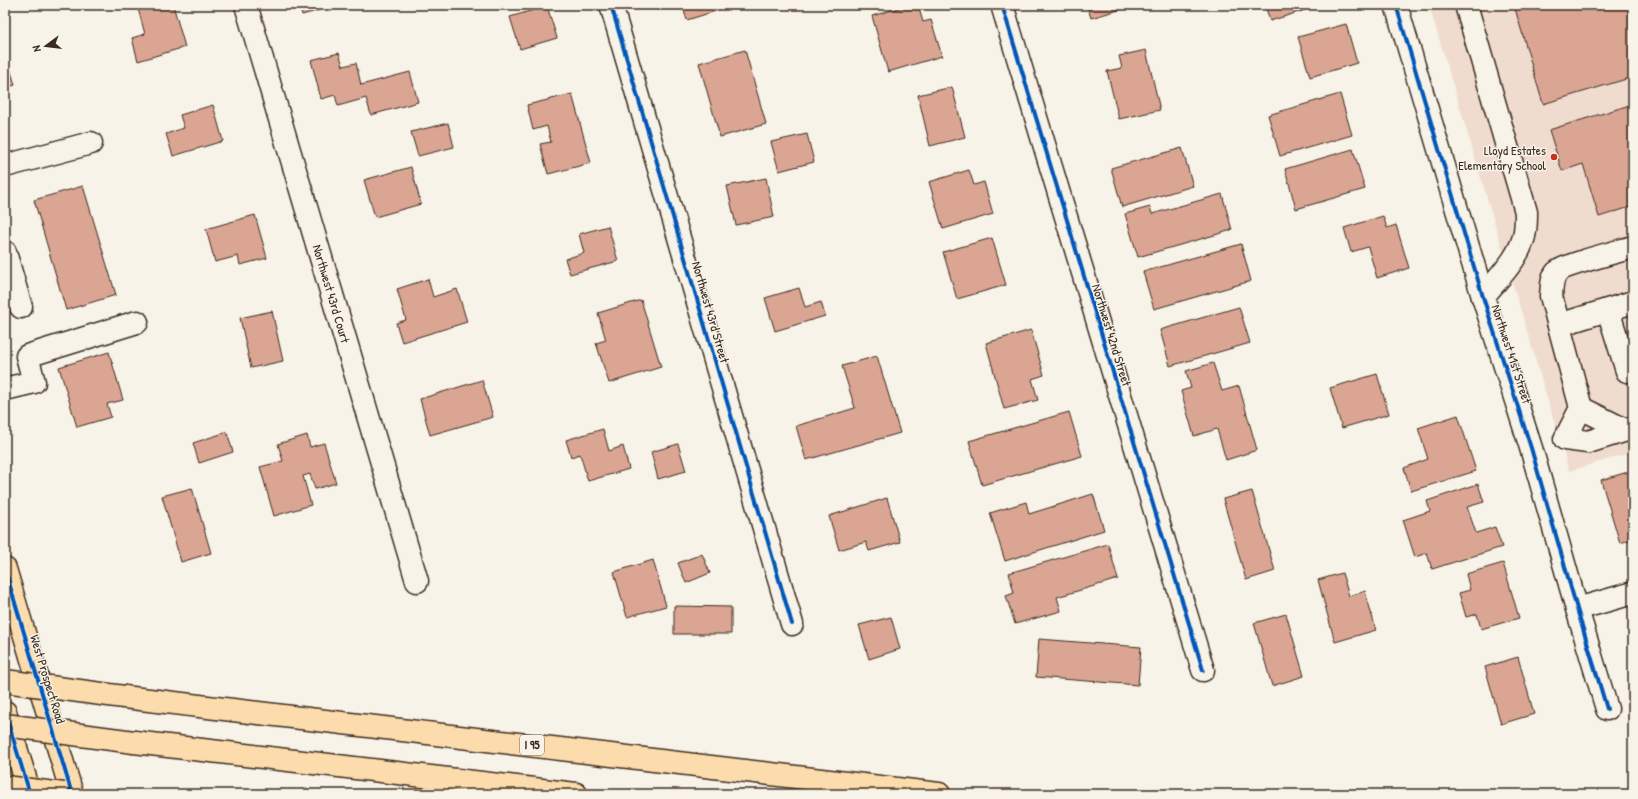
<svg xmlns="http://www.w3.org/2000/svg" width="1638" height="799" viewBox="0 0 1638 799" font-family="'Patrick Hand',sans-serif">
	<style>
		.built { fill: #efdcce }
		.building { fill: #dba593; stroke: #3b2a1e }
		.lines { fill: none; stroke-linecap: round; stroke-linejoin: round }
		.minor-casing { stroke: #3b2a1e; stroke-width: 25 }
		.major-casing { stroke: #3b2a1e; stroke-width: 25 }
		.highway-casing { stroke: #3b2a1e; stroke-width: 25 }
		.minor { stroke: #f7f3e8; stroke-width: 22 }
		.major { stroke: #fcdcac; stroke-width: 22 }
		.highway { stroke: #fcdcac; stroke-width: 22 }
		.highway-bridge-casing { stroke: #3b2a1e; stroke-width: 25; stroke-linecap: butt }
		.highway-bridge { stroke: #fcdcac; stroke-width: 22 }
		.cycleway-casing { stroke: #f7f3e8; stroke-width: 6 }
		.cycleway { stroke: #0057b8; stroke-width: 4 }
		.poi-dot { fill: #c8321e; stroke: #f7f3e8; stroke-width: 1.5 }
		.labels { text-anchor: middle; stroke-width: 3; stroke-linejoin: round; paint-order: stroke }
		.shield { fill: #f7f3e8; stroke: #73665b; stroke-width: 1 }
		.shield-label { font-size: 12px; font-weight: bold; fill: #3b2a1e }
		.poi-label { font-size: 13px; fill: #3b2a1e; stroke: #f7f3e8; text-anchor: end }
		.street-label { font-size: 13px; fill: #3b2a1e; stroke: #f7f3e8 }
	</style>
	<rect width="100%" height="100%" fill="#f7f3e8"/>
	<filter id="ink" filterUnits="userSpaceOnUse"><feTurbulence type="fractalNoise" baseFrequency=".025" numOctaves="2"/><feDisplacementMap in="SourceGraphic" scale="8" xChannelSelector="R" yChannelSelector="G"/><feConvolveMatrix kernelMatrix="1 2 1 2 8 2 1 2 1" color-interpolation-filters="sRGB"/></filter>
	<g filter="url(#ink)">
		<path class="built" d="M1429,5H1633V452L1569,471Z"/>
		<path class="building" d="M137,5H173L185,47L138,61L132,38L145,34Z
			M299,5H338L302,15Z
			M682,5H718L719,10L687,20Z
			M909,5H918L923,22L931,20L942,56L888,72L872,16Z
			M1087,5H1129V7L1091,18Z
			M1265,5H1317L1318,6L1270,21Z
			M1514,5H1633V77L1543,104Z
			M547,6L557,38L520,49L510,17Z
			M1346,24L1357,63L1310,77L1298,37Z
			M745,50L766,124L720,137L699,63Z
			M1146,50L1160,110L1119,119L1107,71L1122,68L1119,56Z
			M5,52L15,85L5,88Z
			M339,53L343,66L356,63L361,85L410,72L418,102L371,115L366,98L338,106L335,95L321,99L311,60Z
			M952,87L965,137L930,146L918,95Z
			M572,94L591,163L548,174L540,144L551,142L547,126L533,130L527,105Z
			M1340,94L1352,135L1280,156L1268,115Z
			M1633,104V206L1599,217L1583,164L1562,171L1549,130Z
			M213,105L223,141L173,156L166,134L184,128L180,115Z
			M448,123L454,147L418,156L411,132Z
			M807,134L814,162L779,171L771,142Z
			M1182,148L1193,186L1122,207L1111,168Z
			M1353,149L1365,189L1296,209L1285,169Z
			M411,167L421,204L375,217L364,180Z
			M969,170L974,185L984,182L993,214L943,229L929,182Z
			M766,178L774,217L736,225L727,186Z
			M83,186L116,295L66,310L34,200Z
			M1222,194L1232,230L1138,257L1125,214L1150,207L1152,214Z
			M255,215L267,258L240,265L238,256L215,262L206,229Z
			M1383,216L1387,228L1396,225L1409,268L1377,278L1368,247L1351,252L1344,228Z
			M608,226L618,261L570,274L565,259L584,253L579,234Z
			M992,238L1006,285L957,299L943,252Z
			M1241,244L1251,281L1154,309L1143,272Z
			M428,279L433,297L457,289L467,322L402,342L396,323L406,320L397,289Z
			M799,288L805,307L821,302L825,316L775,331L765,298Z
			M641,300L661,367L609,383L596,343L606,340L598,313Z
			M1239,307L1250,343L1170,366L1160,330Z
			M272,311L283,361L251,368L240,318Z
			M1031,330L1044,375L1032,379L1038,400L1004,409L986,343Z
			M109,352L123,400L107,404L111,417L77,427L59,367Z
			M877,356L900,433L806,460L796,426L855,408L842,366Z
			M1213,363L1222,391L1239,386L1257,450L1226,460L1217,429L1194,436L1181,391L1191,388L1186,371Z
			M1377,374L1389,414L1342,428L1330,388Z
			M482,380L493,417L430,435L420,399Z
			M1069,412L1082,456L982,485L969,441Z
			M1458,415L1476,471L1411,491L1404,468L1428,459L1418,428Z
			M603,429L609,451L623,446L629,469L588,481L580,454L571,457L566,440Z
			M227,432L233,452L199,463L193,443Z
			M307,435L310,447L324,443L336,483L315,489L310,474L303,476L311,505L274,516L260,467L283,461L278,444Z
			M678,444L686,471L658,479L651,452Z
			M1631,471L1633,478V539L1620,543L1601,480Z
			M1478,484L1484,502L1467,507L1476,533L1495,527L1502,547L1432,569L1427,553L1415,557L1403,520L1430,511L1427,501Z
			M192,488L211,553L181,562L162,496Z
			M1252,491L1275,571L1246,580L1223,499Z
			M1093,494L1104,530L1005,561L990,513L1026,502L1029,514Z
			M887,498L900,542L869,551L866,542L839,550L829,516Z
			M1108,544L1118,579L1057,597L1061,611L1015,624L1006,596L1014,593L1009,573Z
			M702,554L710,573L686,583L678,563Z
			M653,560L666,606L627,617L614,572Z
			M1503,563L1519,618L1481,629L1477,614L1466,617L1459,593L1470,590L1466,574Z
			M1342,573L1349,596L1365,591L1376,630L1335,642L1318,580Z
			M674,606L731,607V634H674Z
			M1286,614L1304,676L1272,686L1254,623Z
			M891,617L900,649L869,659L859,625Z
			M1039,639L1141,647L1138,685L1036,677Z
			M1518,657L1534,714L1501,724L1485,667Z"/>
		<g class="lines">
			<g class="minor-casing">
				<g id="minor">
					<path id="s1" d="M246,5L417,581"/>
					<path d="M611,5L792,624"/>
					<path d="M1002,5L1203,670"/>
					<path d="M1396,5L1483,297L1531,448L1577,609L1607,709"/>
					<path d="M1466,5L1526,212C1526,218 1526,225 1525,231C1522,256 1498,278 1483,297"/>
					<path d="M5,166L91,143"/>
					<path d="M1633,247C1620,251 1564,265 1557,272C1551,279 1552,288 1551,296L1581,408L1565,439L1588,442L1633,428"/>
					<path d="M5,252L21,307"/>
					<path d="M1608,310L1627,371L1633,369"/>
					<path d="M1559,325L1633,302"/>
					<path d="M5,389L34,382L27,356L137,322"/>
					<path d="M1581,408L1625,430"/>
					<path d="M1577,609L1633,593"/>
				</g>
			</g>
			<g class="major-casing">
				<path id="major" d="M5,569L72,794
					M5,712L30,794"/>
			</g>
			<g class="highway-casing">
				<path id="highway" d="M124,697L939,794
					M134,742L576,794"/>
			</g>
			<use href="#minor" class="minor"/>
			<use href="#major" class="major"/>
			<use href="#highway" class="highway"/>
			<g class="highway-bridge-casing">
				<path id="highway-bridge" d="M5,681L124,697
					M5,725L134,742
					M5,787L64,794"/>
			</g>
			<use href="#highway-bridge" class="highway-bridge"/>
			<g class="cycleway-casing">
				<path id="cycleway" d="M611,5L792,624
					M1002,5L1203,670
					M1396,5L1483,297L1531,448L1577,609L1607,709
					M5,569L72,794
					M5,712L30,794"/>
			</g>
			<use href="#cycleway" class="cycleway"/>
		</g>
	</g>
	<circle class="poi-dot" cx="1554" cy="157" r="4"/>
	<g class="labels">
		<rect class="shield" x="520" y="735" width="24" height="20" rx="3"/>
		<g class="shield-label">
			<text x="532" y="749">I 95</text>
		</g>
		<g class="poi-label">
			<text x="1546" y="155">Lloyd Estates<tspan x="1546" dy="15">Elementary School</tspan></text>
		</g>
		<g class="street-label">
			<text dy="5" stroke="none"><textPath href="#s1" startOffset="301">Northwest 43rd Court</textPath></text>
			<text transform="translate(711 312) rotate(74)" y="5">Northwest 43rd Street</text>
			<text transform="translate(1112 335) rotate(73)" y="5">Northwest 42nd Street</text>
			<text transform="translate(1512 354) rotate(72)" y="5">Northwest 41st Street</text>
			<text transform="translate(48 679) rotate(73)" y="5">West Prospect Road</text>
		</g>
	</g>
	<rect width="1638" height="799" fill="none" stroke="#f7f3e8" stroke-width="20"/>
	<rect x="10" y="10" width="1618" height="779" fill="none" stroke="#3b2a1e" stroke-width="1.5" filter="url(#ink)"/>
	<g transform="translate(46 46) rotate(255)" stroke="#f7f3e8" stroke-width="3" paint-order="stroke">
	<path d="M0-3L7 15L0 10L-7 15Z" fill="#3b2a1e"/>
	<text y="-6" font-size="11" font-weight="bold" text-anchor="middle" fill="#3b2a1e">N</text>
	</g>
</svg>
